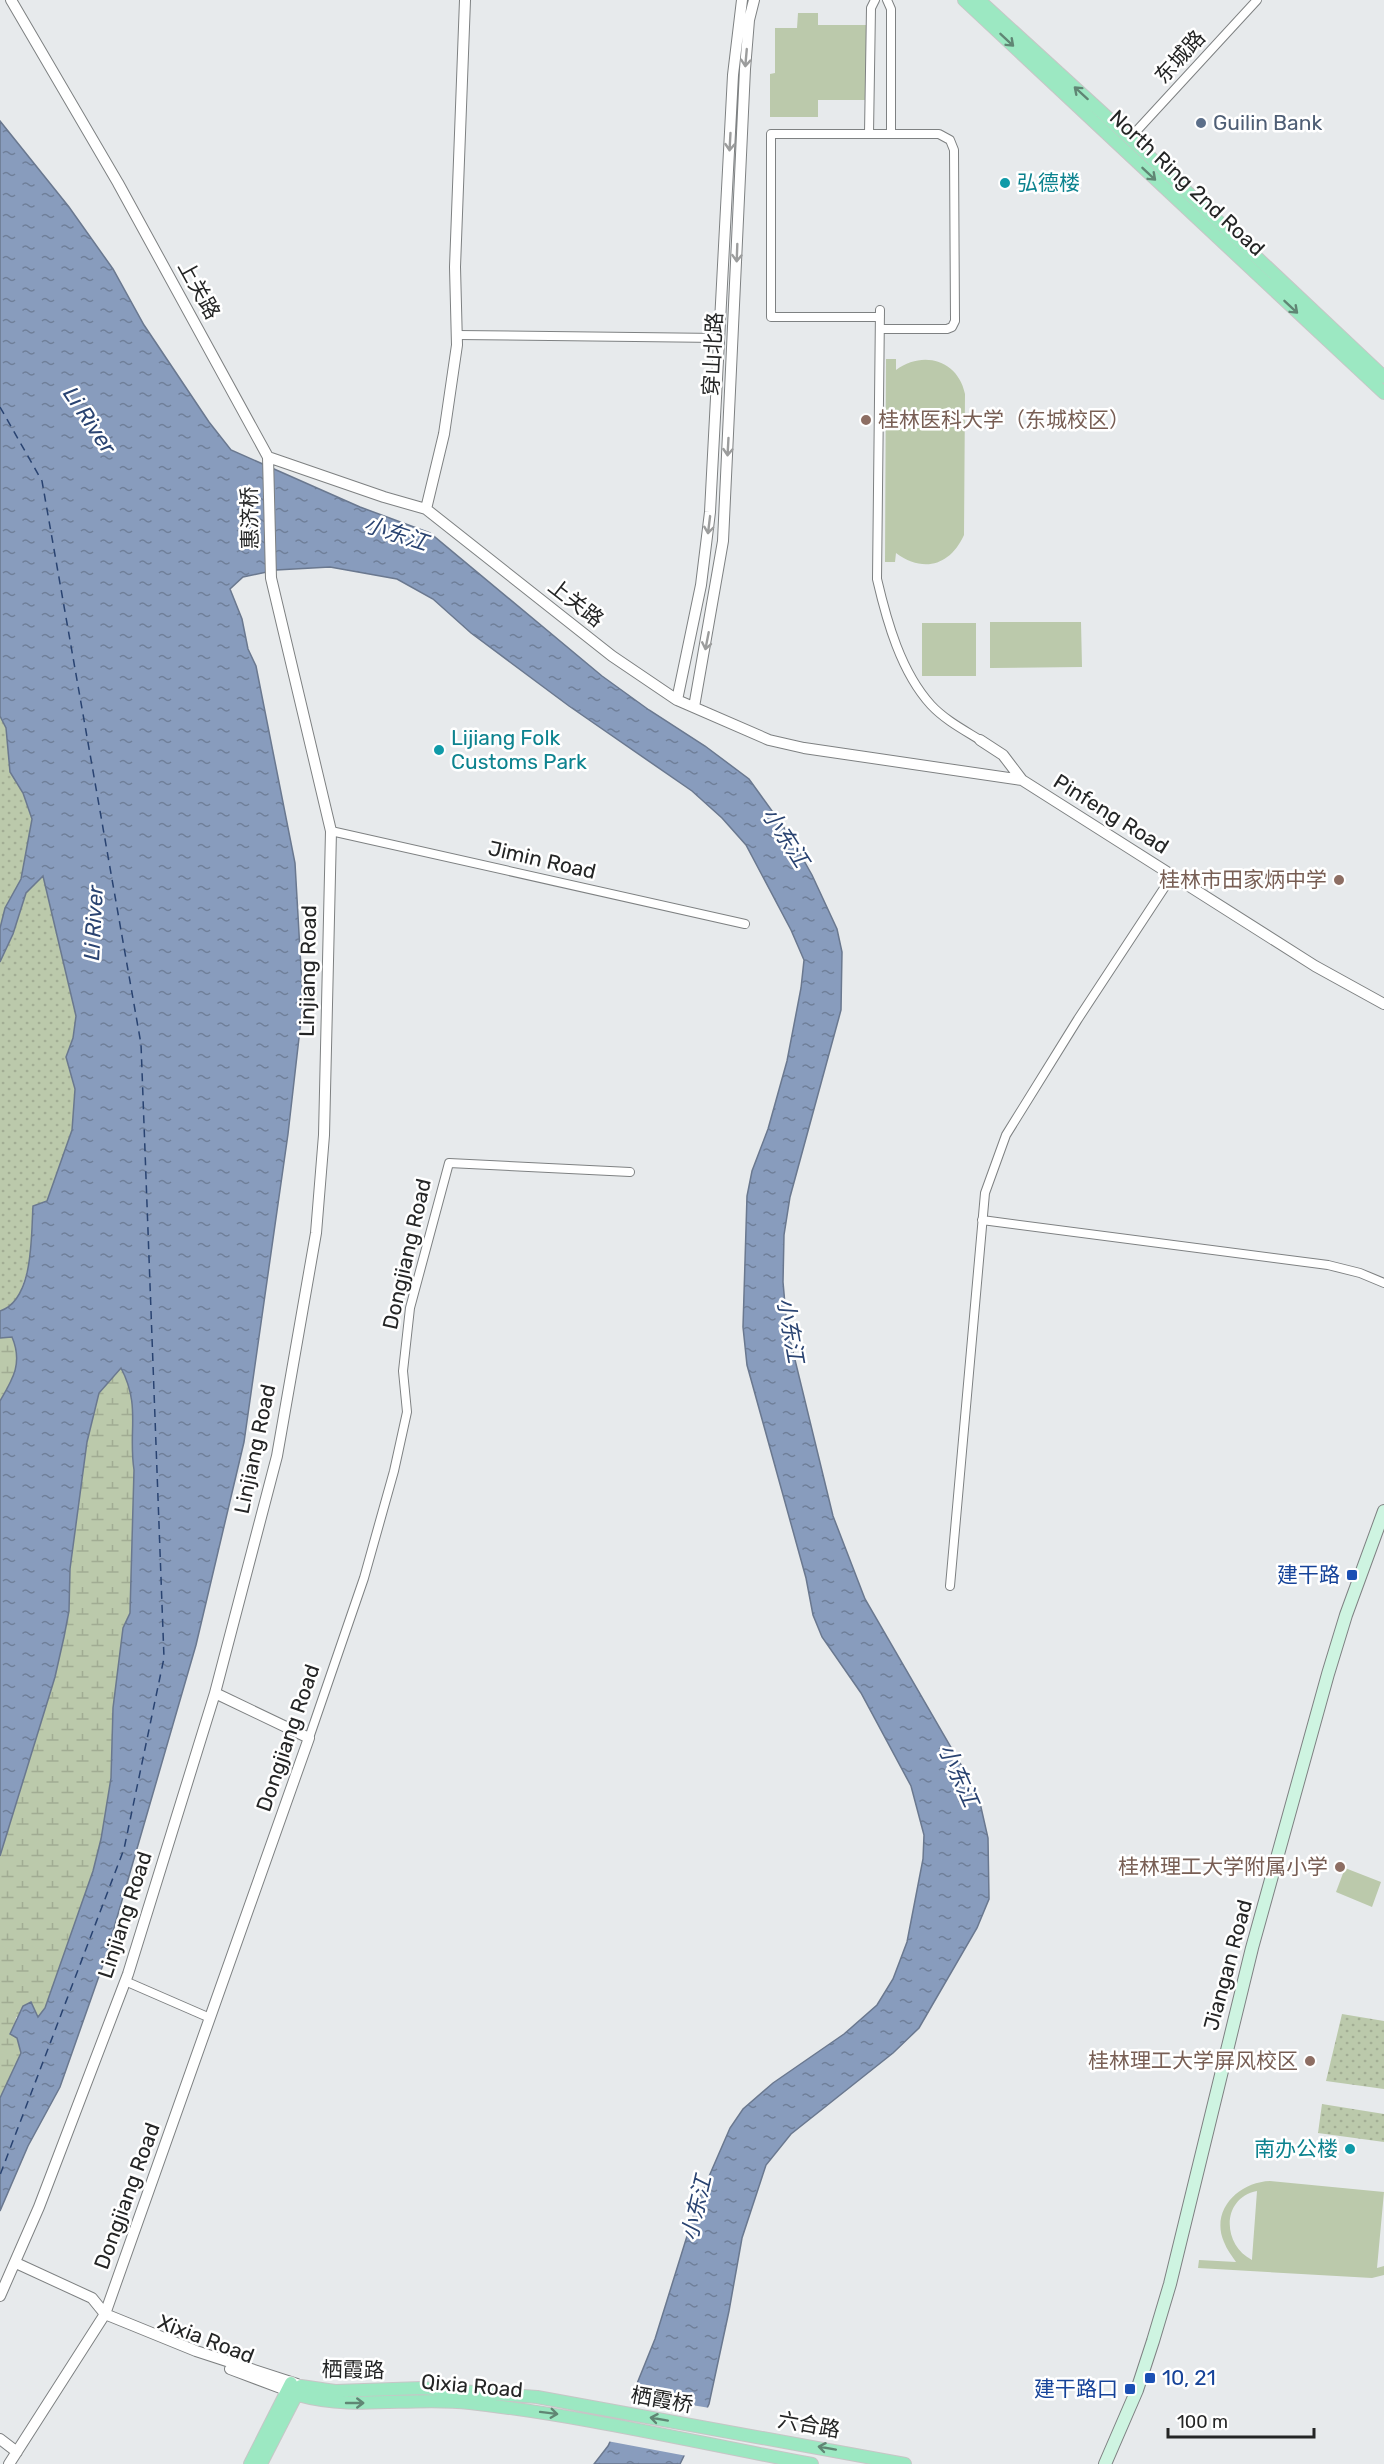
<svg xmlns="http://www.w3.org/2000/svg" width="1384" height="2464" viewBox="0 0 1384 2464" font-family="Rubik,'Noto Sans SC',sans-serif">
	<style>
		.green { fill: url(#green-dots) }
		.wetland { fill: url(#wetland-marsh) }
		.pitch { fill: #bbc9ab; fill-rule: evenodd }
		.water { fill: url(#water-ripples); stroke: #6a788f; stroke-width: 1.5 }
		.pier { fill: #e7eaec }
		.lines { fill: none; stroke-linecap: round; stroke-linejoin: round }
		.ferry { stroke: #294371; stroke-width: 1.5; stroke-dasharray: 8 6; stroke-linecap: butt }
		.minor-casing { stroke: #7e8182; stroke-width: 10 }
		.tertiary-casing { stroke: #7e8182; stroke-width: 12 }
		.secondary-casing { stroke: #7e8182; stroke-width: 14 }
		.primary-casing { stroke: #c6c6c6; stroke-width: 14 }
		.minor { stroke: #fff; stroke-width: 8 }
		.tertiary { stroke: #fff; stroke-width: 10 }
		.secondary { stroke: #cef4e1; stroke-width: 12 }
		.primary { stroke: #9ce8c2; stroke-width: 12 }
		.oneway { stroke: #608674 }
		.oneway2 { stroke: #9c9d9d }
		.service-dot { fill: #5c6f8a; stroke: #fff; stroke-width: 2 }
		.culture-dot { fill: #0f9aa8; stroke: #fff; stroke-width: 2 }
		.education-dot { fill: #8d6e63; stroke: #fff; stroke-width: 2 }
		.transit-dot { fill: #1a4fb4; stroke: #fff; stroke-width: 2 }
		.labels { text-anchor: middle; stroke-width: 5; stroke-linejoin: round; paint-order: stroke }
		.street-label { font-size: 21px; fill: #242525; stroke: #fff }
		.service-label { font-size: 21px; fill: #4e5e75; stroke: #fff; text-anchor: start }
		.culture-label { font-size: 21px; fill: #0d838f; stroke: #fff; text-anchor: start }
		.education-label { font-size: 21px; fill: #785e54; stroke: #fff; text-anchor: end }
		.transit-label { font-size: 21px; fill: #164399; stroke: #fff; text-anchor: end }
		.water-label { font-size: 22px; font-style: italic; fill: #294371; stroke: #fff }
	</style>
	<defs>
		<pattern id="green-dots" width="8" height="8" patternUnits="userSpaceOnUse" patternTransform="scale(1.5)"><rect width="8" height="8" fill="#bbc9ab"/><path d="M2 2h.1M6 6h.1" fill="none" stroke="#a1ac93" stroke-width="1.8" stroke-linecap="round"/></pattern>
		<pattern id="wetland-marsh" width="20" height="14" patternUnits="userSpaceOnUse" patternTransform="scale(1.5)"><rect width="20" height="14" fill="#bbc9ab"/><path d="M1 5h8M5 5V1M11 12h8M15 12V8" fill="none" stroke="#a1ac93"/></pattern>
		<pattern id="water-ripples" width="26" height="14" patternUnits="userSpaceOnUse" patternTransform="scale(1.5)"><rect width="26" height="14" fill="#889cbd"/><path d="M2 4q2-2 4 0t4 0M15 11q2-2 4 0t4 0" fill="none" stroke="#6f7f99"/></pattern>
	</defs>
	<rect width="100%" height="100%" fill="#e7eaec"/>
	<path class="green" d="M0,716L6,728L10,772L23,793L32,819L21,879L5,908L0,928Z
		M43,876L76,1016L73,1038L66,1057L75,1089L72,1130L47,1201L33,1206L31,1259L18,1299L2,1312L0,1311V962L13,934L26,893Z
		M1342,2014L1384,2021V2089L1326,2081Z
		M1322,2104L1384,2114V2142L1318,2133Z"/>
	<path class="wetland" d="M4,1337H12C23,1363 13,1379 0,1401V1338Z
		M121,1368C142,1408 128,1430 134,1470L130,1613L123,1628L113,1708L111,1778L101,1839L93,1871L55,1983L45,2009L38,2017H16L15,2027L21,2053L0,2098V1856L55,1677L64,1637L69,1611L70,1569L87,1442L99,1393Z"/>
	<path class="pitch" d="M798,13H818V25H866V100H818V117H770V74L775,73V28H797Z
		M886,359H896V370C923,350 958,360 965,394L964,535C950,566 923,573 896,553L895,562H885Z
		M990,622H1081L1082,667L990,668Z
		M922,623H976V676H922Z
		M1345,1868L1381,1882L1372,1907L1336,1892Z
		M1270,2181L1384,2192L1377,2268L1384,2266V2275L1372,2278L1198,2268L1199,2260L1236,2262C1232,2256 1227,2250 1224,2242C1210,2210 1239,2182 1270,2181ZM1257,2191L1252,2259V2260C1222,2245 1221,2198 1257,2191Z"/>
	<path class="water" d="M0,121L69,207L113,269L144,325L209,422L231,450L360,507L430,533L602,676L649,710L705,746L749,779L790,836L812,875L837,929L842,952L841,1010L790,1197L784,1235L783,1282L787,1327L833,1516L865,1599L978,1794L988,1838L989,1899L977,1928L919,2028L893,2053L791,2134L766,2165L742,2238L729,2311L709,2404L680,2464H594L608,2446L636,2386L655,2339L697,2204L730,2128L743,2109L773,2083L844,2034L877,2005L893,1979L907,1942L923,1859L924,1835L911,1786L861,1693L822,1637L813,1615L806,1578L747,1365L743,1327L747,1196L752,1171L768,1129L787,1061L801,988L804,960L791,930L746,845L722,818L692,791L569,706L471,633L433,599L397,579L330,567L276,570L243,577L230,589L242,619L248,649L256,666L295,863L303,1003L288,1134L244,1442L196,1645L105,1959L60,2087L28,2146L0,2211V2098L21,2053L17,2038L10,2034L23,2006L31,2002L38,2017L45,2008L93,1871L101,1839L111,1778L113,1708L123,1628L130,1613L134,1470C128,1431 141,1406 121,1368L99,1393L87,1442L70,1569L69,1611L64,1637L55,1677L0,1856V1401C13,1379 23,1363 12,1337L0,1338V1311C34,1300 31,1236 33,1206L47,1201L72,1130L75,1089L66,1057L73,1038L76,1016L43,876L26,893L13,934L0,962V928L5,908L21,879L32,819L23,793L10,772L6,728L0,716Z"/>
	<path class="pier" d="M629,2395L710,2408L687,2456L607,2441Z"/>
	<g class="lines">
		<path class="ferry" d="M0,407L42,481L141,1044L164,1658L124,1849L0,2175"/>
		<g class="minor-casing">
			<path id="minor" d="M887,0L891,9V134
				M869,133L871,8L875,0
				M1130,138L1257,0
				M880,310L877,579C887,622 901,672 931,705C945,720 964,730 980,740
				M880,317H771V134H939L950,140L954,150L955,321L952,327L947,329H880
				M457,335L719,338
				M331,831L745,924
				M982,1220L1328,1265L1360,1273L1384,1283
				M950,1586L985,1193L1006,1135L1078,1019L1172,876
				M309,1738L364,1578L394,1471L407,1412L403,1371L410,1308L449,1163L630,1172
				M125,1981L210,2018"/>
		</g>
		<g class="tertiary-casing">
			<path id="tertiary" d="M268,457L384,497L426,509L612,656L677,700L769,740L804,748L1022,780
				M426,509L444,434L457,345L455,267L465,0
				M677,700L701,585L710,512L733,75L742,0
				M694,707L723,541L745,69L749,20L754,0
				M980,740L1003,755L1022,780L1315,966L1384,1004
				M16,2263L92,2298L105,2314L196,2351L297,2384
				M0,2296L39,2207L128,1974L215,1693L277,1456L316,1233L324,1135L331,831L271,578L268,457L118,183L11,0
				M230,2369L294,2393
				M0,2439L17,2452
				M9,2464L105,2314L309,1738L215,1693"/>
		</g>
		<g class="secondary-casing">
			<path id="secondary" d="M1105,2464L1137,2390L1153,2341L1170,2284L1252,1948L1328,1674L1346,1615L1384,1511"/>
		</g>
		<g class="primary-casing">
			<path id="primary" d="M964,0L1384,393
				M979,0L1130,138L1384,377
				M298,2395C354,2411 413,2396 470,2403C585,2416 698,2443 812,2464
				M250,2464L291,2383
				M261,2464L301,2386L335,2391L422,2388L537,2397L905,2464"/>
		</g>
		<use href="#minor" class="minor"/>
		<use href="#tertiary" class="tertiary"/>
		<use href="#secondary" class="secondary"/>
		<use href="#primary" class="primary"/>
	</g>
	<defs><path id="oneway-shaft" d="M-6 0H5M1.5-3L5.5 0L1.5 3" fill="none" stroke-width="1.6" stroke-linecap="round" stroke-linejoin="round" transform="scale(1.5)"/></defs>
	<g class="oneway">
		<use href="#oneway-shaft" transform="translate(1007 40) rotate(43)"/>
		<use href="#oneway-shaft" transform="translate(1081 93) rotate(-138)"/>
		<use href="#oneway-shaft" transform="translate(1149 174) rotate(43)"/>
		<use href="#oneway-shaft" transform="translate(1291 307) rotate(43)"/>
		<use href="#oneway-shaft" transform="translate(355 2403)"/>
		<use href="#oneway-shaft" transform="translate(549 2413) rotate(7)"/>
		<use href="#oneway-shaft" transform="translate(659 2419) rotate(-170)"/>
		<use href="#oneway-shaft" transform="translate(827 2448) rotate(-170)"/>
	</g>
	<g class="oneway2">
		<use href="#oneway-shaft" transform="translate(746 58) rotate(95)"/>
		<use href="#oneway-shaft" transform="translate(730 142) rotate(93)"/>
		<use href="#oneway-shaft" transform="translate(737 253) rotate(92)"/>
		<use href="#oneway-shaft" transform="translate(728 447) rotate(93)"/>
		<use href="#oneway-shaft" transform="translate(709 525) rotate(97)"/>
		<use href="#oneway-shaft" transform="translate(707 641) rotate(101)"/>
	</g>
	<circle class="service-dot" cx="1201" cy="123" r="6"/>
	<g class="culture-dot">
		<circle cx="1005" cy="183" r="6"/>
		<circle cx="439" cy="750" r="6"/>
		<circle cx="1350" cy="2149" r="6"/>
	</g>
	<g class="education-dot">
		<circle cx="866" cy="420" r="6"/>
		<circle cx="1339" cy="880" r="6"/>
		<circle cx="1340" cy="1867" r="6"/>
		<circle cx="1310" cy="2061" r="6"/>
	</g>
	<g class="transit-dot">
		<rect x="1346" y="1569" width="12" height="12" rx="3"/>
		<rect x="1144" y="2372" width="12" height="12" rx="3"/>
		<rect x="1124" y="2383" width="12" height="12" rx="3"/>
	</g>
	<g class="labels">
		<g class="street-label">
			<text transform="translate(1180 57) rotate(-48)" y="7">东城路</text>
			<text transform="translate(1187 183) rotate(43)" y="7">North Ring 2nd Road</text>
			<text transform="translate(199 290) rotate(61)" y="7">上关路</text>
			<text transform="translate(713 354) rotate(-87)" y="7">穿山北路</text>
			<text transform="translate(250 518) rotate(-91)" y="7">惠济桥</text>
			<text transform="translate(576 603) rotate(38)" y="7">上关路</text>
			<text transform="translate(1111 814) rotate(32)" y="7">Pinfeng Road</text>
			<text transform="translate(542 860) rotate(13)" y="7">Jimin Road</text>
			<text transform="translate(308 971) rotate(-89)" y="7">Linjiang Road</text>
			<text transform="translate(407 1254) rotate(-77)" y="7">Dongjiang Road</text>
			<text transform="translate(255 1449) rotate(-78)" y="7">Linjiang Road</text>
			<text transform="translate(288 1738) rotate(-71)" y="7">Dongjiang Road</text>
			<text transform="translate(125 1915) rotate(-72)" y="7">Linjiang Road</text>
			<text transform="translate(1228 1965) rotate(-75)" y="7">Jiangan Road</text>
			<text transform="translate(127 2196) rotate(-70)" y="7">Dongjiang Road</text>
			<text transform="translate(206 2339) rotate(21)" y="7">Xixia Road</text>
			<text transform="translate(353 2370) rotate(1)" y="7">栖霞路</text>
			<text transform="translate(472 2386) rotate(5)" y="7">Qixia Road</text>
			<text transform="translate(662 2400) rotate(10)" y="7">栖霞桥</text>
			<text transform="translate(809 2425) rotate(10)" y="7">六合路</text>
		</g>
		<g class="service-label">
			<text x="1213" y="130">Guilin Bank</text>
		</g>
		<g class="culture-label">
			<text x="1017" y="190">弘德楼</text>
			<text x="451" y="745">Lijiang Folk<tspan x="451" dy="24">Customs Park</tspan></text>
			<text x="1338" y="2156" text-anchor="end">南办公楼</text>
		</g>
		<g class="education-label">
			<text x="878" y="427" text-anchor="start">桂林医科大学（东城校区）</text>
			<text x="1327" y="887">桂林市田家炳中学</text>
			<text x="1328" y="1874">桂林理工大学附属小学</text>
			<text x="1298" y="2068">桂林理工大学屏风校区</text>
		</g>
		<g class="transit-label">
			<text x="1340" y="1582">建干路</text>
			<text x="1162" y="2385" text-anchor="start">10, 21</text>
			<text x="1118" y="2396">建干路口</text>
		</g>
		<g class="water-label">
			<text transform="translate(90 420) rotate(56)" y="8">Li River</text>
			<text transform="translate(396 533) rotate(18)" y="8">小东江</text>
			<text transform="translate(786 837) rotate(57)" y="8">小东江</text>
			<text transform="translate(93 923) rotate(-87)" y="8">Li River</text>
			<text transform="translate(791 1330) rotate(80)" y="8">小东江</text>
			<text transform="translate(959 1775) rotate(66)" y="8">小东江</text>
			<text transform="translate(696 2208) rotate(-77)" y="8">小东江</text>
		</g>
	</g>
	<path d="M1168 2428v9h146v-9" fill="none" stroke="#242525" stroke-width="3"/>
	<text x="1177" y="2428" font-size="18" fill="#242525" stroke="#ffffff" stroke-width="4.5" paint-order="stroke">100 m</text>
</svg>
